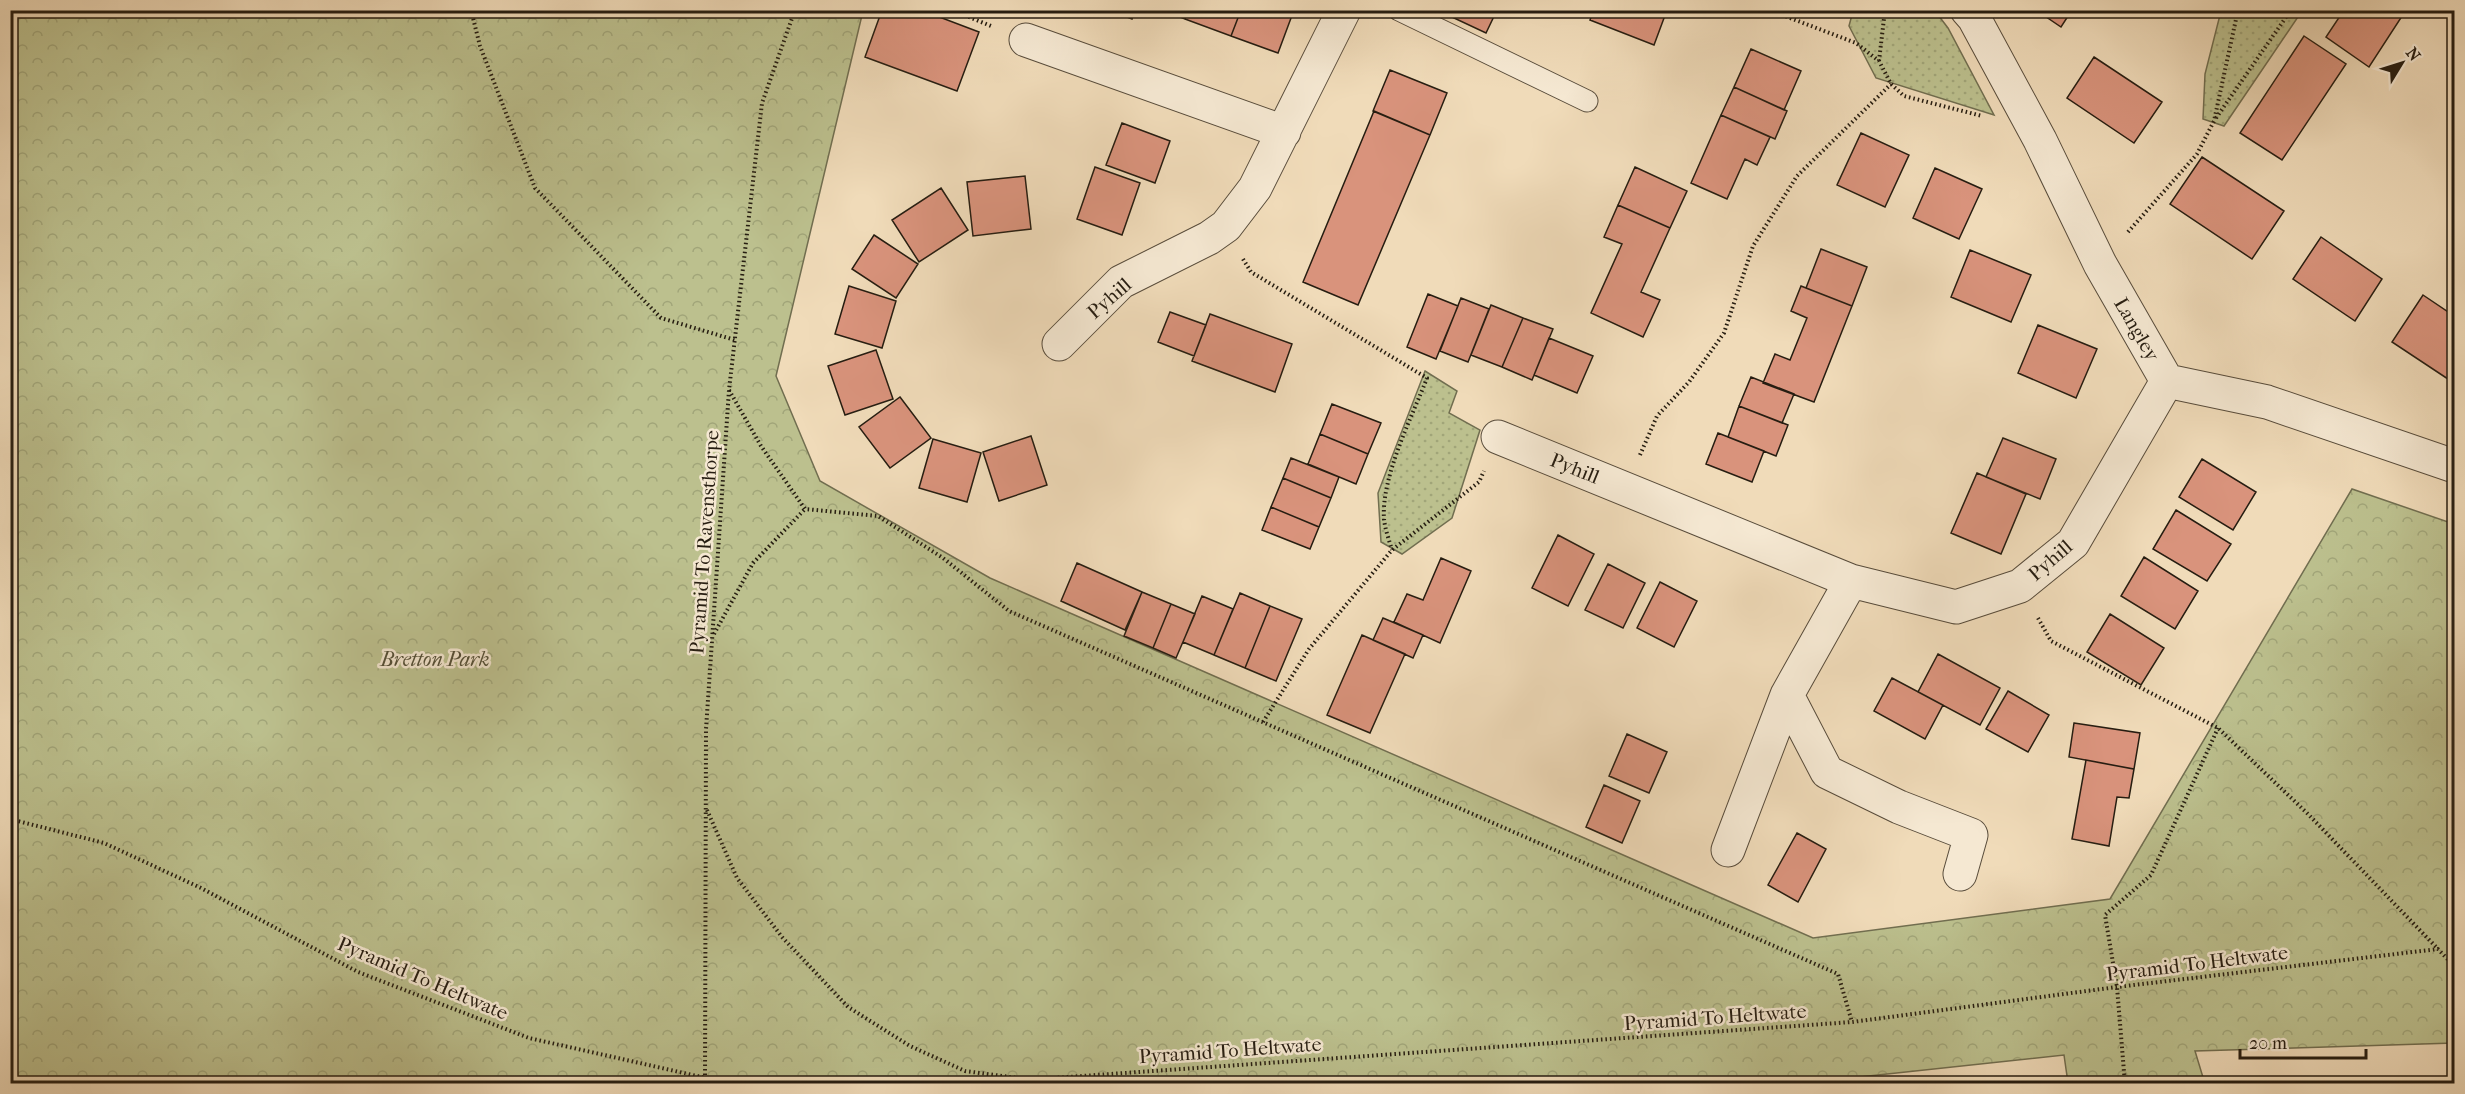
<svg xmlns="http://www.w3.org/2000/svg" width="2465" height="1094" viewBox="0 0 2465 1094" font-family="'IM FELL French Canon',serif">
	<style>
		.grass { fill: url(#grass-dots); stroke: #716e50; stroke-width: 1.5 }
		.forest { fill: url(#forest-crowns); stroke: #716e50; stroke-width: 1.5 }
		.building { fill: #d9937c; stroke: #261d11; stroke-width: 1.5 }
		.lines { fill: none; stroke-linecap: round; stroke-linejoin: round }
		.lane-casing { stroke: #584c3b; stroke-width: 23 }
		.street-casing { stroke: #584c3b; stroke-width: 35 }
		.path { stroke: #261d11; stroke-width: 4; stroke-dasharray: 1.5 3; stroke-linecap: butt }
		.lane { stroke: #f5e8d2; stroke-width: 21 }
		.street { stroke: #f5e8d2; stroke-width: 33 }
		.labels { text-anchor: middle; stroke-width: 5; stroke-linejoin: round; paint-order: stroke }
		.street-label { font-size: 20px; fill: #261d11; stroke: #f5e8d2 }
		.park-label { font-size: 20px; font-style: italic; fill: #534e36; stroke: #f5e8d2 }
	</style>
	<defs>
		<pattern id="grass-dots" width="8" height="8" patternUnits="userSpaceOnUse" patternTransform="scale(1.5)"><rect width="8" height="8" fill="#bcc08e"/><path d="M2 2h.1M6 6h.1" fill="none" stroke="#a1a579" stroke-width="1.8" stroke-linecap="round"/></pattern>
		<pattern id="forest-crowns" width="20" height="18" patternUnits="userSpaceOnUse" patternTransform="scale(1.5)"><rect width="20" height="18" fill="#bcc08e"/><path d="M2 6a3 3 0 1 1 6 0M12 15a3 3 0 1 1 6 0" fill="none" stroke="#a1a579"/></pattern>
	</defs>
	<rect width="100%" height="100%" fill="#f0dbb9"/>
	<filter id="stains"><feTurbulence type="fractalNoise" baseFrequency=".00333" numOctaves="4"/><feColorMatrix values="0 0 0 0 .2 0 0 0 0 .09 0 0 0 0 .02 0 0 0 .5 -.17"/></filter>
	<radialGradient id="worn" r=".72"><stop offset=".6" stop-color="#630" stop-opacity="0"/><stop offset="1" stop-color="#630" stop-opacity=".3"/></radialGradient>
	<path class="grass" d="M1853,11H1935L1948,28L1994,115L1876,78L1849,26Z
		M2221,11H2302L2224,126L2203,119L2205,74Z
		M1425,371L1457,391L1449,413L1480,430L1452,518L1402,554L1381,542L1378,493Z"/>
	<path class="forest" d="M10,11H863L776,376L820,481L990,578L1813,938L2110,899L2352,489L2454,524V1043L2195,1051L2205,1084L2068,1083L2064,1055L1794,1084L11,1083Z"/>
	<path class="building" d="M882,10H921L979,32L957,91L865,57Z
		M1109,10H1135L1132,19Z
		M1163,10H1188L1185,19Z
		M1188,10H1241L1231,36L1185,19Z
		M1241,10H1294L1278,53L1231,36Z
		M1437,10H1497L1486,33Z
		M1594,10H1667L1654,45L1590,20Z
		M2036,10H2072L2061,27Z
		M2344,10H2406L2369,67L2326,37Z
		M2304,36L2346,64L2282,160L2240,133Z
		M1751,49L1801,71L1784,110L1734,87Z
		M2094,57L2162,102L2134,143L2067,98Z
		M1390,70L1447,93L1430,135L1373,111Z
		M1734,87L1787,111L1775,139L1721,115Z
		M1374,111L1430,135L1358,305L1303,282Z
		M1721,115L1770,137L1757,165L1745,159L1727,199L1691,183Z
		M1122,123L1170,141L1155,183L1106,165Z
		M1861,133L1909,155L1885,207L1837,185Z
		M2202,157L2284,211L2252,259L2170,204Z
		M1095,167L1140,183L1122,235L1077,219Z
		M1635,167L1687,191L1670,228L1618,205Z
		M1935,168L1982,189L1959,239L1913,218Z
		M1025,176L1031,229L973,236L967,182Z
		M941,188L968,230L919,262L892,220Z
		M1618,205L1670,228L1641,292L1660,300L1643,337L1591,313L1622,244L1604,237Z
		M874,235L918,264L896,298L852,269Z
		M2321,237L2382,279L2355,321L2293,279Z
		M1821,249L1867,267L1852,306L1806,288Z
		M1970,250L2031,275L2011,322L1951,297Z
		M849,286L896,301L882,348L835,334Z
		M1801,286L1852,306L1814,402L1763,383L1775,354L1790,360L1807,318L1791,311Z
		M1428,294L1458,306L1436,359L1407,347Z
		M2423,295L2454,316V383L2392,342Z
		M1461,298L1489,309L1468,362L1440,351Z
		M1491,305L1523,318L1502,367L1471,355Z
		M1170,312L1206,325L1194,356L1158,342Z
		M1210,314L1292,344L1275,392L1192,361Z
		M1523,318L1553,329L1532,380L1502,367Z
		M2038,325L2097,349L2076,398L2018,373Z
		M1549,338L1593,356L1577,393L1534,375Z
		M876,350L893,399L845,415L828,366Z
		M1751,377L1794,394L1782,423L1739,406Z
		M900,397L931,438L890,468L859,427Z
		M1332,404L1381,423L1368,454L1320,434Z
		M1739,406L1788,425L1776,456L1728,437Z
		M1718,433L1764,451L1752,482L1706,464Z
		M1320,434L1368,454L1356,484L1308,464Z
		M1031,436L1047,485L999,501L983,452Z
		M2003,438L2056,459L2040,499L1986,477Z
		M933,439L981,453L967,502L919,488Z
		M1291,458L1339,477L1331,498L1283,478Z
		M2202,459L2256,492L2233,530L2179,497Z
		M1977,473L2026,494L2001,554L1951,533Z
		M1283,478L1331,498L1319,527L1271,507Z
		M1271,507L1319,527L1310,549L1262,530Z
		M2176,510L2231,544L2207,581L2153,549Z
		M1558,535L1594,554L1568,606L1532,588Z
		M2144,557L2198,591L2175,629L2121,596Z
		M1441,558L1471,571L1440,643L1394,622L1407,594L1423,600Z
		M1077,563L1142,592L1125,630L1061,601Z
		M1608,564L1645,583L1623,628L1585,610Z
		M1660,582L1697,601L1674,647L1637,628Z
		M1142,592L1171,604L1153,648L1124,636Z
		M1240,593L1270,606L1245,668L1214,655Z
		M1202,596L1233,609L1214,655L1183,642Z
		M1171,604L1195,614L1176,658L1153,648Z
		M1270,606L1302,619L1276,681L1245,668Z
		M2110,614L2164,648L2141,685L2087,652Z
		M1383,618L1423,635L1413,658L1373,640Z
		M1362,635L1405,654L1370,733L1327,715Z
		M1938,654L2000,688L1980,725L1918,692Z
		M1892,678L1943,705L1925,739L1874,711Z
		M2008,691L2049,715L2028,752L1986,729Z
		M2074,723L2140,733L2134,769L2069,757Z
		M1627,734L1667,752L1649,793L1609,776Z
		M2086,760L2134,769L2129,798L2117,797L2109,846L2072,839Z
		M1604,785L1640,801L1622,843L1586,827Z
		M1797,833L1826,849L1798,902L1768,885Z"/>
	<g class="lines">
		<g class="lane-casing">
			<path id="lane" d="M1399,10L1587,101"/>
		</g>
		<g class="street-casing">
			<path id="street" d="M1967,10L1974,18L2040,140L2100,264L2167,381L2267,402L2454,466
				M1026,40L1284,132
				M1059,344L1121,282L1209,238L1226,226L1255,188L1344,10
				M1498,437L1851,581L1956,607L2020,586L2073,543L2167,381
				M1787,695L1827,772L1899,807L1971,835L1960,874
				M1728,850L1787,695L1851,581"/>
		</g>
		<path class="path" d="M471,10L480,46L535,188L661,318L735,340
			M952,10L991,26
			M1769,10L1856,43L1879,61L1891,84L1904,96L1982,116
			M1879,61L1885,10
			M2216,118L2291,10
			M2128,232L2197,154L2214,121L2238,10
			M1243,259L1251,272L1427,378C1412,417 1381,477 1384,519C1385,529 1389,540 1392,550
			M729,390L761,446L805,509L878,516L943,558L1009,611L1838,974L1852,1022
			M1640,455L1657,416L1689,382L1724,333L1753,246L1797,176L1891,84
			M2038,618L2051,641L2218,728L2308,814L2438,949
			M714,634L753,563L805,509
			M1263,722L1309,649L1392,550L1479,482L1484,471
			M707,810L737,878L782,937L848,1007L910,1046L965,1071L1017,1078
			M10,819L104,843L201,888L358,972L529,1038L706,1078L811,1084
			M705,1084L706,729L729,390L762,103L795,10
			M968,1084L1852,1022L2117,987L2438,949L2454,966
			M2125,1084L2117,987L2105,915L2151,875L2218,728"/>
		<use href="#lane" class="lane"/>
		<use href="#street" class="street"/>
	</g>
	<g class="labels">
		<g class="street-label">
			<text transform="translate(1109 298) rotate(-41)" y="7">Pyhill</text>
			<text transform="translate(2137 329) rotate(60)" y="7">Langley</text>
			<text transform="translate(1575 468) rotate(22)" y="7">Pyhill</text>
			<text transform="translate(704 542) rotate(-86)" y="7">Pyramid To Ravensthorpe</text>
			<text transform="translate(2050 560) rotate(-41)" y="7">Pyhill</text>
			<text transform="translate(2197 963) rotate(-7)" y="7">Pyramid To Heltwate</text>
			<text transform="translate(423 978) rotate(23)" y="7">Pyramid To Heltwate</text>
			<text transform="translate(1715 1017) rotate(-4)" y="7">Pyramid To Heltwate</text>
			<text transform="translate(1230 1050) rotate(-4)" y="7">Pyramid To Heltwate</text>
		</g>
		<g class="park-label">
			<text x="435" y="666">Bretton Park</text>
		</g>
	</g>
	<rect width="2465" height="1094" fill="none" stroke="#f0dbb9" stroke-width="36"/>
	<rect x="12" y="12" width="2441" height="1070" fill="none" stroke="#261d11" stroke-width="3"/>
	<rect x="18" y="18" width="2429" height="1058" fill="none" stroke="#261d11" stroke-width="1.5"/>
	<g transform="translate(2402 63) rotate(52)" stroke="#f5e8d2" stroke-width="4.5" paint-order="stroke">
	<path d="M0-4.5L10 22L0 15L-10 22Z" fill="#261d11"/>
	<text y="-9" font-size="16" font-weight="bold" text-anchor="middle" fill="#261d11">N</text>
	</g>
	<path d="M2240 1049v9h126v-9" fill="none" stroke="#261d11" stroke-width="3"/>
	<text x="2249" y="1049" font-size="18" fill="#261d11" stroke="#f5e8d2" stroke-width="4.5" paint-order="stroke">20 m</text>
	<rect width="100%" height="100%" filter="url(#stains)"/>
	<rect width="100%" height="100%" fill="url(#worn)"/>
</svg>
